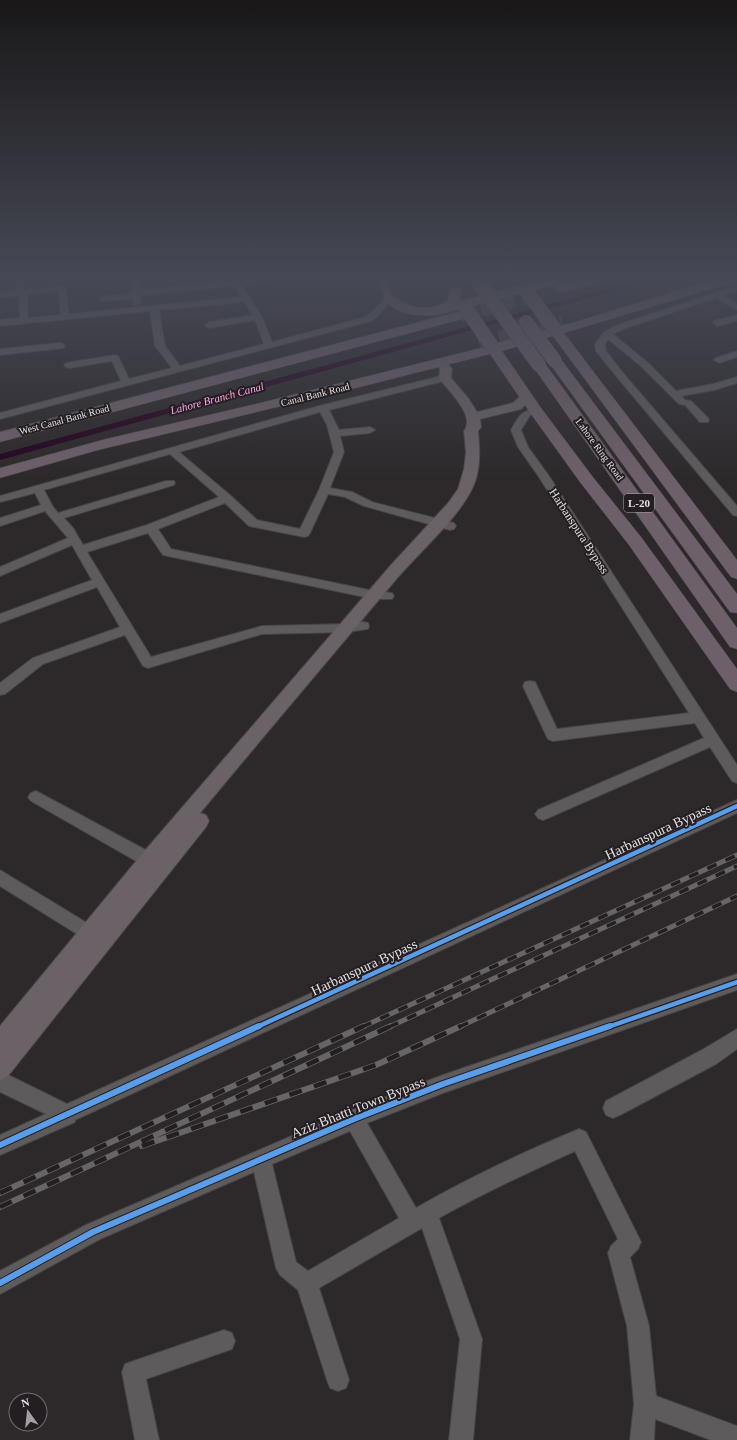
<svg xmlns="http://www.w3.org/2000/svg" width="737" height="1440" viewBox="0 0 737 1440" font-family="'Times New Roman',serif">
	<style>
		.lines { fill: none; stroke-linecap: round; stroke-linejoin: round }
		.canal { fill: #25041f; fill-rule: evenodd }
		.highway-tunnel { stroke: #484446; stroke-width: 14; stroke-dasharray: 14 7; stroke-linecap: butt }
		.minor-casing { stroke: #464445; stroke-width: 2 }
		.major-casing { stroke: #464445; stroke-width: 2 }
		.highway-casing { stroke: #464445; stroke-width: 1 }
		.minor { fill: #5e5b5d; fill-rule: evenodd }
		.major { fill: #6b6268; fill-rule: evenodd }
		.highway { fill: #6e606a; fill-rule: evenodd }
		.rail-far1-casing { stroke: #686566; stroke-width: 5 }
		.rail-casing { stroke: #686566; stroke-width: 6 }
		.rail-far1 { stroke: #241e22; stroke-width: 3.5; stroke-dasharray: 10; stroke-linecap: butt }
		.rail { stroke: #241e22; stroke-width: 4.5; stroke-dasharray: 13; stroke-linecap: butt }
		.highway-bridge-casing { stroke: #464445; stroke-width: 15; stroke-linecap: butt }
		.highway-bridge { stroke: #6e606a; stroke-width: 14 }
		.cycleway-far1-casing { stroke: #241e22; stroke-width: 7 }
		.cycleway-casing { stroke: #241e22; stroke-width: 8 }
		.cycleway-far1 { stroke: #5a9eea; stroke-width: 4.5 }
		.cycleway { stroke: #5a9eea; stroke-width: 6 }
		.labels { text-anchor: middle; stroke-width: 4; stroke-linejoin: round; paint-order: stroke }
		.far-street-label { font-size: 10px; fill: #e3dfe2; stroke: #241e22 }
		.far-water-label { font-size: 11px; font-style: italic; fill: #fda8e8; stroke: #241e22 }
		.shield { fill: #241e22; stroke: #aaa5a8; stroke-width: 1 }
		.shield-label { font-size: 11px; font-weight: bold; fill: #e3dfe2 }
		.street-label { font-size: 12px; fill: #e3dfe2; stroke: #241e22 }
		.near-street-label { font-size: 14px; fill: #e3dfe2; stroke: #241e22 }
	</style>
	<rect width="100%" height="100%" fill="#2d292b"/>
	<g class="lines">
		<path class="canal" d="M654,276H669L0,460V454Z"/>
		<path class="highway-tunnel" d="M461,315L541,294
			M479,344L562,321"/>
		<g class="minor-casing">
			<path id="minor" d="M17,276H25L24,290L65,286L69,314L241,297L234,286L141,295V302L137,305L134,304L133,299L100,301L99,299L103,296L132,294V276H140L141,290L231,281L228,276H236L239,280L261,276H283L279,278L242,285L262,317L272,342L362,318L370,314L385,298L377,276H385L393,298L376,318L368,322L0,419V413L121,381L112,361L69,368L66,367L64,365L66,363L115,355L118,356L129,379L172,368L155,346L150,311L0,326V320L20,318L19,295L0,298V292L16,291ZM58,291L61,315L28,318L27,294ZM244,302L253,315L209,322L205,325L209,328L255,320L264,344L180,366L165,346L159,310Z
				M737,286V291L723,295L737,303V310L716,298L626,328L613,334L648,363L676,391L713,384L737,377V383L714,390L681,396L685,400L691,401L708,418L709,420L708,422H700L685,405L679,404L642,367L608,339L605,344L606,351L623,373L737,506V516L733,515L617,377L596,351L595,344L604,332L620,324Z
				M737,315V321L717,326L713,323L714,321Z
				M60,343L63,344L65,346L63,348L0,355V349Z
				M737,351V357L719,363L714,360L716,358Z
				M445,375L450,378L448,380L329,410L339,430L370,427L375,430L370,433L340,436L344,452L330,488L352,492L372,502L454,523L456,526L454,529L450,530L364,506L345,497L328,494L310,533L308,536L304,537L249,526L225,503L158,529L171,549L374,591L392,593L394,596L392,599H374L163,555L148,533L87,552L151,657L262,626L347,624L363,622L368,623L369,626L368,629L347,632L262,634L148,668L143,666L125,635L43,664L5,694L0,695V683L33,658L120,627L97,587L0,623V614L92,580L72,545L0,576V567L68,538L45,511L0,526V518L41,505L35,493L0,502V496L319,406ZM320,412L327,425L334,452L319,490L300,529L257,520L231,496L179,452ZM170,454L219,497L147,525L83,545L73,528L64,518L174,485L175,483L174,481H166L58,513L53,507L44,490Z
				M536,408L541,411L540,413L530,415L521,430L528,447L549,476L737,765V783L732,781L710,747L548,818L543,820L538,818L535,814L538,810L704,738L695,723L553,741L548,739L546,735L523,686L525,682L530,681L535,682L557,729L689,713L539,477L518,447L511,430C519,416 520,412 536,408Z
				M36,791L155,855L157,860L155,865L149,867L143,865L31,801L28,797L31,793Z
				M737,800V813L75,1120V1122L0,1155V1135L46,1114L0,1092V1071L67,1104Z
				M0,870L97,929L99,934L97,939L91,942L85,939L0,886Z
				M737,974V990L443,1093L367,1123L416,1208C468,1178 523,1152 579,1129L586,1132L641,1242L638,1249L630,1257L649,1326L656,1396L737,1426V1440H711L655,1419L654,1440H630L634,1404L627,1326L608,1253L611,1246L618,1239L575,1151C529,1172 483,1193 439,1218L482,1339L473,1440H449L460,1339L422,1228L319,1288L349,1380L346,1388L338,1391L330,1388L327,1380L298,1290L280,1275L276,1268L254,1172L100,1239L0,1294V1271L86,1225L354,1109L443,1075ZM350,1131L399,1218L308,1271L296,1262L272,1164Z
				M737,1029V1049L716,1064L620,1115L613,1118L606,1115L603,1108L606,1101L702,1050Z
				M224,1330L232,1333L235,1341L232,1349L146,1379L159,1440H135L122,1372L125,1364Z"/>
		</g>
		<g class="major-casing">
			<path id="major" d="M441,359L445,360L452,369L451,378L468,398L477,412L513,403L522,395H530L532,398L521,409L480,419L481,427L478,431C480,451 481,473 471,491C454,523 417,554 393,583C329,659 264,736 200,813L206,815L209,821L206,827L8,1076L0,1080V1026L142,854L391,565L449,502L458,489L464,469L466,452L464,431C476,415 448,391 439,378L440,369L435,363L437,360Z"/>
		</g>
		<g class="highway-casing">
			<path id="highway" d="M379,276H391L388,285H380L378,282Z
				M557,276H580L578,279L438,315C419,317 394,315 383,298L385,295L389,294C395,296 398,300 403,302C417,310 435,310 448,300L449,290L451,287H459L461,290L460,301Z
				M592,276H614L612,279L561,293L557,292L555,289L557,286Z
				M726,276H737V281L564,333L737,560V579L731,577L553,336L502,351L541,408L592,476L641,537L737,669V692L730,689L629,545L580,482L531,414L490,354L340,392L98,450L0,478V468L106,439L260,403L485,347L484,345L486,342L491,341L497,343L548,329L547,328L549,325L554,324L559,326L575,322Z
				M461,311L466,312L468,315L466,318L0,442V432Z
				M555,357L560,358L737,594V613L730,612L550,364L548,361L550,358Z
				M539,361L544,362L737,628V649L730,647L532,365L534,362Z"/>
		</g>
		<use href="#minor" class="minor"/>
		<use href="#major" class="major"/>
		<use href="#highway" class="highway"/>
		<g class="rail-far1-casing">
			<path id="rail-far1" d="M362,1027L737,855
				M389,1027L737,866
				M459,1027L737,896"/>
		</g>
		<g class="rail-casing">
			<path id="rail" d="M142,1146L376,1065L461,1026
				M0,1193L364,1026
				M0,1207L391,1026"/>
		</g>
		<use href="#rail-far1" class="rail-far1"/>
		<use href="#rail" class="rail"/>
		<g class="highway-bridge-casing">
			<path id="highway-bridge" d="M474,276L539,365
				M527,292L554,328
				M466,308L491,345
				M526,322L555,361"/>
		</g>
		<use href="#highway-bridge" class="highway-bridge"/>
		<g class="cycleway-far1-casing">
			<path id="cycleway-far1" d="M257,1027L737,806
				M608,1027L737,982"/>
		</g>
		<g class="cycleway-casing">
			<path id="cycleway" d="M0,1145L259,1026
				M0,1283L93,1232L354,1119L443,1084L610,1026"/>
		</g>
		<use href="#cycleway-far1" class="cycleway-far1"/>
		<use href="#cycleway" class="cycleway"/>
	</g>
	<linearGradient id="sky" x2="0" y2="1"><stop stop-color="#191718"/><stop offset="0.58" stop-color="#464955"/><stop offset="1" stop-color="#464955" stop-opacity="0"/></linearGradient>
	<rect width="737" height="478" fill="url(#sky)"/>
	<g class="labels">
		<g class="far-street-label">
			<text transform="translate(315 394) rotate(-14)" y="4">Canal Bank Road</text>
			<text transform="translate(64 419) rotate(-15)" y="4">West Canal Bank Road</text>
			<text transform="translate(600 449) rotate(54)" y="4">Lahore Ring Road</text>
		</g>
		<g class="far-water-label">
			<text transform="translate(217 398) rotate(-15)" y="4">Lahore Branch Canal</text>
		</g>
		<rect class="shield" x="624" y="494" width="30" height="18" rx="3"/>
		<g class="shield-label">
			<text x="639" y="507">L-20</text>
		</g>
		<g class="street-label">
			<text transform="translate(579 531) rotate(57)" y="4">Harbanspura Bypass</text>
		</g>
		<g class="near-street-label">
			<text transform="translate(658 831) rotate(-25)" y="5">Harbanspura Bypass</text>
			<text transform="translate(364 967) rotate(-25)" y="5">Harbanspura Bypass</text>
			<text transform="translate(358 1107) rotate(-22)" y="5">Aziz Bhatti Town Bypass</text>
		</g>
	</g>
	<g transform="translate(28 1412) rotate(345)"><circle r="19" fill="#241e22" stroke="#706b6f"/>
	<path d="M0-3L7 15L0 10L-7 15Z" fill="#a39fa2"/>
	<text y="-6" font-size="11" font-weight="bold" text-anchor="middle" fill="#e3dfe2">N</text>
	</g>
</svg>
